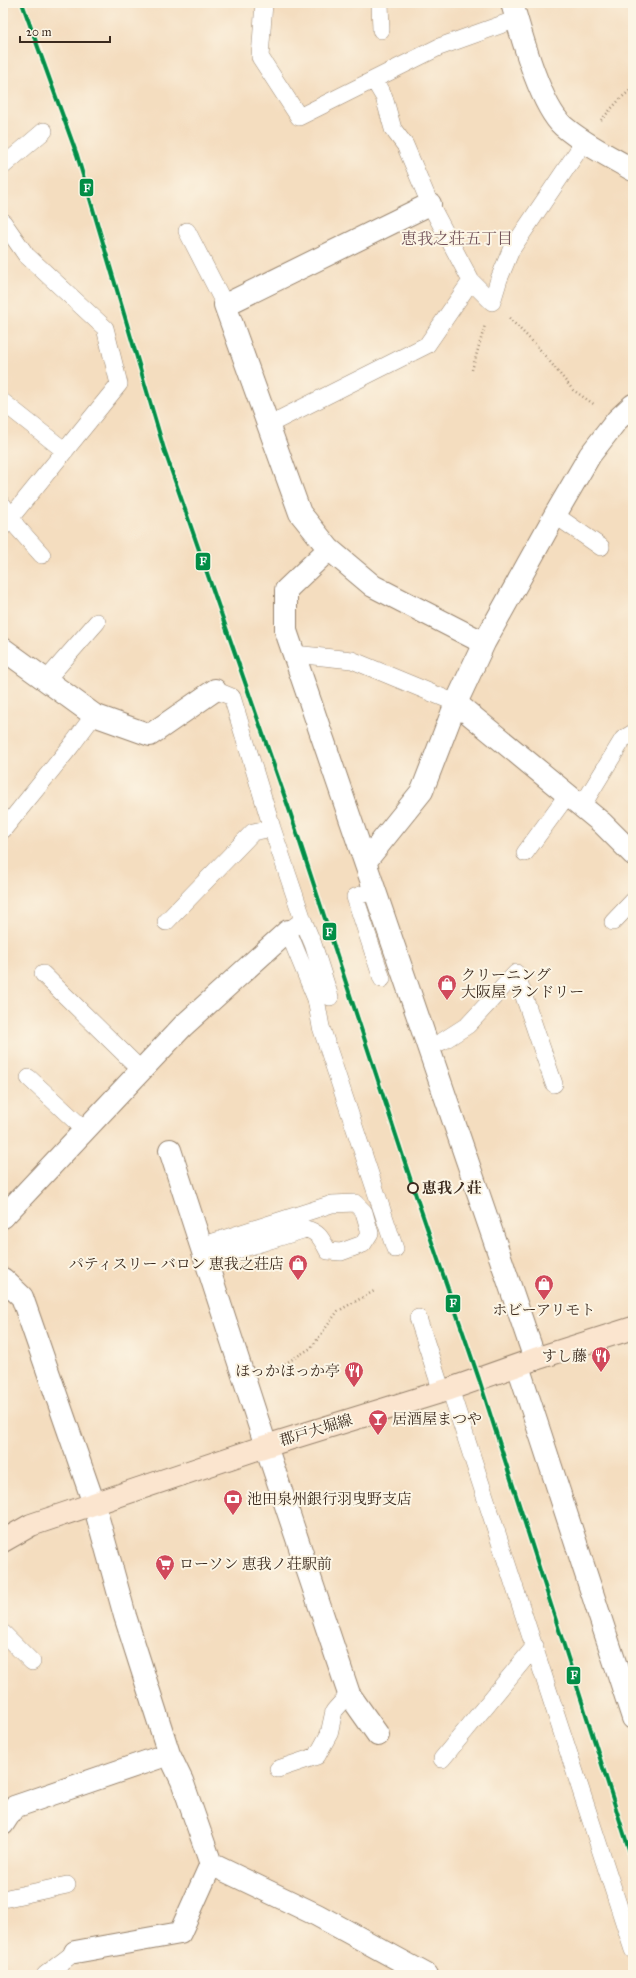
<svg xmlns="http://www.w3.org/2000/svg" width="636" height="1978" viewBox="0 0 636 1978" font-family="'IM FELL Great Primer','Noto Serif JP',serif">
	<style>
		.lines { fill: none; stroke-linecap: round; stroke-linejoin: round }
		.service-casing { stroke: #98846e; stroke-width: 18 }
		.minor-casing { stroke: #98846e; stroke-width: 24 }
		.secondary-casing { stroke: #98846e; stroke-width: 24 }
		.path { stroke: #98846e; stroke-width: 2.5; stroke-dasharray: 1 3; stroke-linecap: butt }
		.service { stroke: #fff; stroke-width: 17 }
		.minor { stroke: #fff; stroke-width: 22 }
		.secondary { stroke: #fbe5cf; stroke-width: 22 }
		.rail-1-casing { stroke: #fcf5e5; stroke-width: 7 }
		.rail-1 { stroke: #028e46; stroke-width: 4 }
		.stop-dot { fill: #fcf5e5; stroke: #3b2a1e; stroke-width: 2 }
		.labels { text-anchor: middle; stroke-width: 4; stroke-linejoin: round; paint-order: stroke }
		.poi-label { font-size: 15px; fill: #3b2a1e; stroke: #fcf5e5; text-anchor: start }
		.stop-label { font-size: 15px; font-weight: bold; fill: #3b2a1e; stroke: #fcf5e5; text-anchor: start }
		.street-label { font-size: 15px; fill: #3b2a1e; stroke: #fcf5e5 }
		.neighbourhood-label { font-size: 16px; fill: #725259; stroke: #fcf5e5 }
		.line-badge { stroke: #fcf5e5; stroke-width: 1.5 }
		.badge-label { font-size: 11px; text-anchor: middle; font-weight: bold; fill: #fff }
	</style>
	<rect width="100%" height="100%" fill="#fcf5e5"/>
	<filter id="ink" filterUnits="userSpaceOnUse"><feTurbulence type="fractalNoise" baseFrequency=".025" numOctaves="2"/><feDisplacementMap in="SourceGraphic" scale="8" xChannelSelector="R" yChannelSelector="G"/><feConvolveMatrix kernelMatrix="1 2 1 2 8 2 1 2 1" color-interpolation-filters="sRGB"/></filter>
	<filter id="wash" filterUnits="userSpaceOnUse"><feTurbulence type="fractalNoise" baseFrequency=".012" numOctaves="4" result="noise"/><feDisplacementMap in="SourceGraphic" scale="16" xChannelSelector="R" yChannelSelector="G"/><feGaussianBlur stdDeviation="0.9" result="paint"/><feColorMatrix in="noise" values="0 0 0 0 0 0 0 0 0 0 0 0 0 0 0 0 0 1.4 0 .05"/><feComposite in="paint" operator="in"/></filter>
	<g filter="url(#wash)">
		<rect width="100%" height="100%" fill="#f4ddbf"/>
	</g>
	<g filter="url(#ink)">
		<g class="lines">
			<g class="service-casing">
				<path id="service" d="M264,3L260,57L299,117L439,47L517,19
					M380,3L381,30
					M3,166L44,131
					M3,222L26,255L105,328L119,384L3,527
					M187,231L225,305
					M471,281L492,302L499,279L511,250L584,142
					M3,402L65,451
					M268,425L427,345L471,281L430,204L405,145L393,129L384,97L374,80
					M3,505L17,527L42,555
					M555,515L601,547
					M294,654L352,660L456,703
					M47,679L97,622
					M215,690L232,697L272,828L303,920L288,931L316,999L321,1027L395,1249
					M582,806L623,739L633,733
					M3,830L71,746L94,715
					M525,853L568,794
					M375,890L355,897L382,979
					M303,920L313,944L330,997
					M166,922L253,832L272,828
					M613,922L633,901
					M43,974L141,1070
					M429,1047L443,1041L468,1025L516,973L554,1084
					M29,1078L85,1130
					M201,1246L332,1204L355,1203L364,1212L370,1233L363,1244L341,1252L328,1251C322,1240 319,1232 306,1229L205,1260
					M418,1318L442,1392
					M450,1389L633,1950
					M3,1633L32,1662
					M442,1759L535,1646
					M278,1769L317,1756L329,1734L334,1711L349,1694
					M3,1899L67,1885
					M45,1975L75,1952"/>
			</g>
			<g class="minor-casing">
				<path id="minor" d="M512,3C521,34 540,105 563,126C584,144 609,156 633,170
					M430,204L225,305L300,513L329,549L373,586L484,643
					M329,549L286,590V631L535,1359
					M3,649L94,715L150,735L215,690
					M456,703L602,823L633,854
					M365,862L422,791L456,703L484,643L555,515L590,455L617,420L633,405
					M170,1150L266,1446L349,1694L378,1735
					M3,1217L183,1026L288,931
					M3,1279L22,1297L94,1504L125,1616L169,1754L182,1781L211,1864L317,1915L427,1975
					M518,1366L633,1718
					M3,1824L14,1807L169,1754
					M75,1952L180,1933L211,1864"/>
			</g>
			<g class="secondary-casing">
				<path id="secondary" d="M3,1541L31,1525L266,1446L450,1389L535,1359L633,1328"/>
			</g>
			<path class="path" d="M601,120L621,98L633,88
				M509,318L537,346L573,390L595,405
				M472,370L485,325
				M271,1372L311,1348L338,1311L376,1290"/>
			<use href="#service" class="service"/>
			<use href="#minor" class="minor"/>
			<use href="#secondary" class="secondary"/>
			<g class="rail-1-casing">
				<path id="rail-1" d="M22,3L77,155L164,449L289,809L413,1187L479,1379L633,1862"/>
			</g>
			<use href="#rail-1" class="rail-1"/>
		</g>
	</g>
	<defs>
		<g id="shop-pin" transform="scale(1)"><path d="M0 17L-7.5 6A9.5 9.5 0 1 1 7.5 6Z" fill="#d1495b" stroke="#fcf5e5"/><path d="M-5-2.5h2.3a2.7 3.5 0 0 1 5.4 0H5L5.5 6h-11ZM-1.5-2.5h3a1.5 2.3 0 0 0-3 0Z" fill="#fff"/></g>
		<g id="restaurant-pin" transform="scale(1)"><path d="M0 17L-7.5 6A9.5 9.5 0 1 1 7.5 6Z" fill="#d1495b" stroke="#fcf5e5"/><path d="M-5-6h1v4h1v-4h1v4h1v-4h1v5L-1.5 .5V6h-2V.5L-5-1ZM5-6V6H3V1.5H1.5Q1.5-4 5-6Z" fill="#fff"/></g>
		<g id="bar-pin" transform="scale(1)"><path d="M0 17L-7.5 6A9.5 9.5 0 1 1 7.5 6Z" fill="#d1495b" stroke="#fcf5e5"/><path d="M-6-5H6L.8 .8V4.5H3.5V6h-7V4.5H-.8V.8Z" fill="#fff"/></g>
		<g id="bank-pin" transform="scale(1)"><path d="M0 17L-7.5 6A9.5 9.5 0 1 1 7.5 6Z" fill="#d1495b" stroke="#fcf5e5"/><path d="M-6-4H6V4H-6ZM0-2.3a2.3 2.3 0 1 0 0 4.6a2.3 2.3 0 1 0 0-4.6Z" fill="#fff"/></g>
		<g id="supermarket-pin" transform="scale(1)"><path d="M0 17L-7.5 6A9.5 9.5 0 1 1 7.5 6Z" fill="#d1495b" stroke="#fcf5e5"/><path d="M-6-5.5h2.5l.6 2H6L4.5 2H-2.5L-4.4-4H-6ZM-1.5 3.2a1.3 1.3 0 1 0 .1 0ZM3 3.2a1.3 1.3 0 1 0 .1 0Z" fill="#fff"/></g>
	</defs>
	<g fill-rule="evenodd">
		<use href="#shop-pin" x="447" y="984"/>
		<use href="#shop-pin" x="298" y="1264"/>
		<use href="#shop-pin" x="544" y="1284"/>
		<use href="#restaurant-pin" x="601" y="1356"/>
		<use href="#restaurant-pin" x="354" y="1371"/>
		<use href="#bar-pin" x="378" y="1419"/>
		<use href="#bank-pin" x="233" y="1499"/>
		<use href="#supermarket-pin" x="165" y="1564"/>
	</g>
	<circle class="stop-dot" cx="413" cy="1188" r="5"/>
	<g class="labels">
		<g class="poi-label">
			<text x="461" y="980">クリーニング<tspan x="461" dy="17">大阪屋 ランドリー</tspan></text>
			<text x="284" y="1269" text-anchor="end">パティスリー バロン 恵我之荘店</text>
			<text x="544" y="1315" text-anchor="middle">ホビーアリモト</text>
			<text x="587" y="1361" text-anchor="end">すし藤</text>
			<text x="340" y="1376" text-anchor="end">ほっかほっか亭</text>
			<text x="392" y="1424">居酒屋まつや</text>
			<text x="247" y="1504">池田泉州銀行羽曳野支店</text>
			<text x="179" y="1569">ローソン 恵我ノ荘駅前</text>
		</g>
		<g class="stop-label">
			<text x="422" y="1193">恵我ノ荘</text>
		</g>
		<g class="street-label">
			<text transform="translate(316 1430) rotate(-17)" y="5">郡戸大堀線</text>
		</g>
		<g class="neighbourhood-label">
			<text x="457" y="244">恵我之荘五丁目</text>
		</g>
	</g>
	<g class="line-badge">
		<rect x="79" y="178" width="15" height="19" rx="4" fill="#028e46"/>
		<rect x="195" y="552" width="16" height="19" rx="4" fill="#028e46"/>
		<rect x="322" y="922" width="15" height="19" rx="4" fill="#028e46"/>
		<rect x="445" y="1294" width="16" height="19" rx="4" fill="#028e46"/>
		<rect x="566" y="1666" width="15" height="19" rx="4" fill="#028e46"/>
	</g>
	<g class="badge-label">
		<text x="87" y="192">F</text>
		<text x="203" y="565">F</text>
		<text x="329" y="936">F</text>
		<text x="453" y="1307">F</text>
		<text x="574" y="1679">F</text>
	</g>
	<rect width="636" height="1978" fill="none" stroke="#fcf5e5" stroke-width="16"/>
	<path d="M20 36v6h90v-6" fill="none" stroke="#3b2a1e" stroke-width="2"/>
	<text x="26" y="36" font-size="12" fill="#3b2a1e" stroke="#fcf5e5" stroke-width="3" paint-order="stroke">20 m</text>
</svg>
